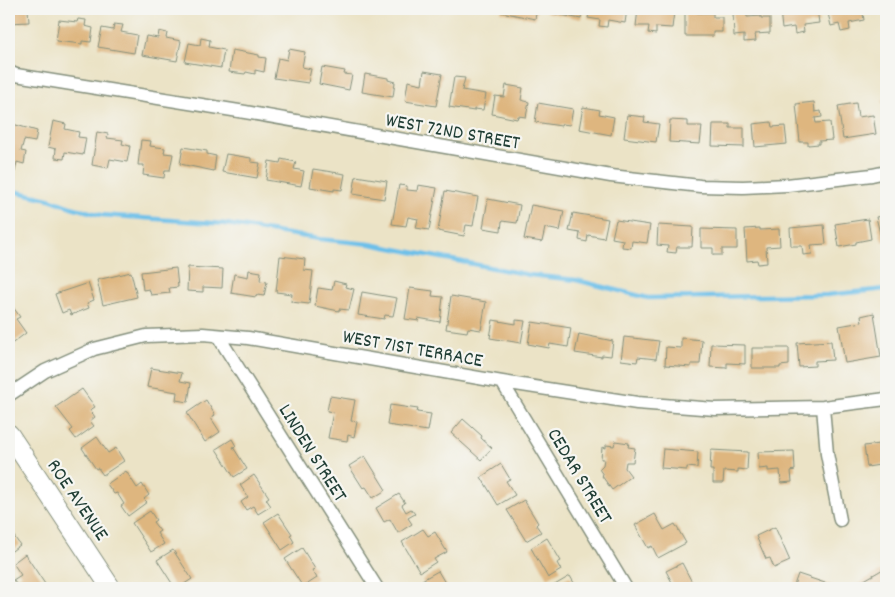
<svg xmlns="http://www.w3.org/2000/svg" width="895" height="597" viewBox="0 0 895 597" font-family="Dekko,sans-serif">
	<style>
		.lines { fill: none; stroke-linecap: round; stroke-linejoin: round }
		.stream { stroke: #6dc0e9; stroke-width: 4.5 }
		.building { fill: #deb67f }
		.street-casing { stroke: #85907d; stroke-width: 15 }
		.secondary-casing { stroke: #85907d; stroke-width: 21 }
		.street { stroke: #fff; stroke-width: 12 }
		.secondary { stroke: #fff; stroke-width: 19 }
		.labels { text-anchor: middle; stroke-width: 4.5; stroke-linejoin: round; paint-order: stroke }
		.street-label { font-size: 20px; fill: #1f3d34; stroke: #f6f6f2 }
	</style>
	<rect width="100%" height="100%" fill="#f6f6f2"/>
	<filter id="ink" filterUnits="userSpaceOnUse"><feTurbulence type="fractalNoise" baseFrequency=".02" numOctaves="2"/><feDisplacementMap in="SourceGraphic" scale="10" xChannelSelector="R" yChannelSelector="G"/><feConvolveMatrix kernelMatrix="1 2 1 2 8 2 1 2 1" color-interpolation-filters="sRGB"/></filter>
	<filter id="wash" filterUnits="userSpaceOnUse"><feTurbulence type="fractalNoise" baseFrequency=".0096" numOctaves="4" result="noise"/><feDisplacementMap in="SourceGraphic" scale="20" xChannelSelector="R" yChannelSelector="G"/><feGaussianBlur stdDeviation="1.12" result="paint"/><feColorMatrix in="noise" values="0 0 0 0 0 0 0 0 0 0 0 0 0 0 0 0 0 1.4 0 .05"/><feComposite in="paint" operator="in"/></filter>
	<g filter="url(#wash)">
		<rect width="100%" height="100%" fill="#ebe3c6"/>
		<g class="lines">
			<path class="stream" d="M9,190L49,199L71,207L101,215L226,224L319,239L370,244L530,275L576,280L648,298L827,295L886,289"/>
		</g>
		<g id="blocks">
			<path class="building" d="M10,9H28L29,22L9,23Z
				M502,9H537L535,19L501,12Z
				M547,9H583L581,19L546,12Z
				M590,9H627L625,23L608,20L607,27L599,26L600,20L588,18Z
				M638,9H663V12H674L672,28L656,27V34L648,33L649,26H636Z
				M786,9H817L819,23L803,25L804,32L795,34L794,27L782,29L780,10Z
				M827,9H866L867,13L863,14L864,20L849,23L850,30L841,32L839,24L831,26Z
				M685,10H698L697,13H713V17H722V32H713V36H685Z
				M746,11L747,17L761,16V18H770V33L755,34L756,41L744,42V35L734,36L733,12Z
				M78,19L86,20L85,26L93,28L91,42L82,41V44L56,41L59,20L77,22Z
				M114,24L123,25L121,32L137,35L134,53L98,47L102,28L113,30Z
				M159,31L167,33L166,38L181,41L177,61L142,55L146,36L158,38Z
				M201,38L210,40L209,47L224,50L221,68L185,62L189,43L200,45Z
				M289,49L305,52L302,67L311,69L308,83L274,78L278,58L287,60Z
				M232,50L259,55V57L266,58L264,72L255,70V74L246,72L245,74L229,72Z
				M322,67L345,71L344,74L352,75L349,90L319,84Z
				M424,71L442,74L436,106L405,101L408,81L422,84Z
				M365,74L388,78V80L395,82L393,97L362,92Z
				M454,77L465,78L462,90L486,94L483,110L474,109V111L449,107Z
				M506,85L523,88L521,100L529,102L526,117L518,116L517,119L492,114L495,96L504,97Z
				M886,99V115L882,100Z
				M814,102L815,112L821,111L822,117L815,118L816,123L830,122L832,140L819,141V144L808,145V142H800L796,104Z
				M538,103L573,109L570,125L562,124L561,126L535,122Z
				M856,103L858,117L873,115L876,134L843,139L838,106Z
				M583,107L600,110L599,114L614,117L611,135L579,129Z
				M627,115L645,117L644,122L659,124L656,142L624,138Z
				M670,120L688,121V126H702L700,144L669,142Z
				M53,121L66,124L65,129L79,132L78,137L86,138L83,155L65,152L64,159L55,158L56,149L48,147Z
				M771,122L772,127L785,126L787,144L755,147L753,124Z
				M9,123L37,131L35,142L24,140L21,151L26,152L24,164L17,162L15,172L9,171Z
				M713,124H730V128H744V147L712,146Z
				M97,132L108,134L107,138L123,140L122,144L130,146L127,162L110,159L108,168L92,165Z
				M141,140L151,141L150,146L165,148L164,153L173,154L170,170H165L164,178L143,175L144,165H138Z
				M183,147L207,151V154L216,156L214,171L180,164Z
				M226,154L251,158V162L260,163L257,178L222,172Z
				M281,159L296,162L294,169L304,171L301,186L266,180L269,161L280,163Z
				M313,169L345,174L342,190L334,189V191L310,187Z
				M356,176L387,181L384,199L353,194Z
				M399,185L407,186V190L417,191L418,185L437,188L429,230L416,228L418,219L408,217L406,226L392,224Z
				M445,191L478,197L473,226L466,225L464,236L438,231Z
				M488,199L520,205L517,223L502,221L501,231L483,228Z
				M531,205L564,211L560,231L545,228L542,242L524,239Z
				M573,213L608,219L604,238L588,235L587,242L579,240L580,233L569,231Z
				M886,215V241L882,242L876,217Z
				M868,219L871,239L856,242V244L839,247L835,224Z
				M616,220L650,225L647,243L632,241L631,248L622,247L623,240L612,238Z
				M658,225L693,227L692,247H677L676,253L667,252L668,246L657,245Z
				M824,225L826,244L811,245L812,254L803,255L802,246H791L790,228Z
				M760,228V230L779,229L780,246L766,247L767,263L758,264L757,260L747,261L745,229Z
				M701,229L737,230V249H722V255H713V248H701Z
				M280,256L305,259L304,270L313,271L309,304L291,302L292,294L276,292Z
				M188,267L223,269L222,288L203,287V292L187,291Z
				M176,268L178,287L169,288L170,293L151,295L149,289L143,290L141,272Z
				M249,270L261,272L260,281L267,282L264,296L257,295L256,297L231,293L234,274L248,277Z
				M131,272L137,297L103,305L97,280Z
				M334,281L346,284L345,287L354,289L349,310L339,309V311L315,306L318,288L332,290Z
				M88,283L94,300L87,303L89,308L71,315L69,310L62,313L55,294Z
				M410,288L433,291L432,296L443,297L440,322L418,318L419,321L405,319Z
				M362,292L397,298L393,316L385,315L384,319L358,315Z
				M451,296L486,302L481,330L468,328L467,332L446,329Z
				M13,307L20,317L16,319L26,333L10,345L9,311Z
				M874,313L881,357L845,363L839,326L862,322L861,316Z
				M493,320L516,324V320L525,321L521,343L490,338Z
				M532,322L571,328L568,347L550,344L549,348L528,344Z
				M579,334L613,341L611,356L602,355V357L575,353Z
				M624,337L659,341L656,359L638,357L637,362L621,360Z
				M681,338L702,340L700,364H691V367L665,365L666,347L681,348Z
				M831,341L833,360L815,361V366L799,367L797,343Z
				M711,344L745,345V364L727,363V368L710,367Z
				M752,348H789V365L780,366V368H752Z
				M151,368L182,373L180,381L191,383L188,402L176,400L177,392L147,387Z
				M82,389L95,407L90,410L95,417L90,421L94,426L76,439L70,431L73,429L56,407Z
				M330,396L355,400L351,421L357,422L354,437L348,435L347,441L328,438L333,412L327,411Z
				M206,400L215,415L211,418L220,432L205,442L187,413Z
				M390,405L418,409L417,412L431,414L428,431L387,425Z
				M463,419L482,436L481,438L492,448L481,460L451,433Z
				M97,437L108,453L116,448L124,461L103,475L98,468L96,469L82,448Z
				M232,439L236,446L233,447L247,469L234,477L216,449Z
				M615,441L629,443L628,447L635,448L633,462H626L625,468L631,476L612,490L602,476L603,475L599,469L603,465L604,459H601L602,447L606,448V445L614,446Z
				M886,443V464L867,467L864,446Z
				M663,449L698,452L697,468L687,467V470L661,468Z
				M711,450L748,452L747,470L738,469V472L724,471L723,483H713V470H710Z
				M794,451L795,470L791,471L792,482L781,483L780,470L768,471V468L759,469L758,452Z
				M365,456L386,490L373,498L366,487L363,488L349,466Z
				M501,464L510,479L506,481L515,495L498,505L481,477Z
				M126,471L137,488L142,484L149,495L144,499L147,502L128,516L121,506L124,504L117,493L114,494L107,484Z
				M254,475L269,497L266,499L271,506L258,514L253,506L246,510L241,502L248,497L240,485Z
				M399,494L405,503L402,505L406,512L411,509L415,514L408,518L412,524L398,533L390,519L384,522L376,508Z
				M524,500L538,523L536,525L541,532L526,541L507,510Z
				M150,511L156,520L153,522L160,531L157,533L164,544L151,552L132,523Z
				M278,513L292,534L290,535L294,542L282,550L264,522Z
				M655,514L664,530L675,524L686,543L658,558L652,546L648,548L635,525Z
				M775,527L790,561L774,568L770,558L766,559L756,536Z
				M9,529L20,545L9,553Z
				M423,529L428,536L435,532L447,552L434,559L436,562L420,572L402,542Z
				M547,538L561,561L557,563L561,570L548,578L531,548Z
				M302,548L315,569L312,570L317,578L303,587L285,559Z
				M173,550L192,579L178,588H175L157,560Z
				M25,554L45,584L38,588H29L28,586L24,588H19L13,580L21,575L13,563Z
				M682,563L695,588H675L666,571Z
				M885,568L886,588H855L854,586Z
				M438,571L448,588H426L422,580Z
				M798,574L834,586L833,588H793Z
				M570,576L577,588H555L553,586Z"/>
		</g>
	</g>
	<g filter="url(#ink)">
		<use href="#blocks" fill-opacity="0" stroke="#85907d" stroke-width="1"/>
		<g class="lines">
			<g class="street-casing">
				<path id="street" d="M9,72L16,75L245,112L611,176L700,186L743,187L787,185L872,175L886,172
					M218,336L377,588
					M502,382L626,588
					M9,395L45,371L94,349L146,336L203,334L248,338L502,382L637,403L715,409L823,407L886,399
					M823,407L827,454L840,520"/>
			</g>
			<g class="secondary-casing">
				<path id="secondary" d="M9,434L111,588"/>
			</g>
			<use href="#street" class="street"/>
			<use href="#secondary" class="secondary"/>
		</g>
	</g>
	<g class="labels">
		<g class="street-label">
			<text transform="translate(453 130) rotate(10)" y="7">WEST 72ND STREET</text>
			<text transform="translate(413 347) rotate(10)" y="7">WEST 71ST TERRACE</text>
			<text transform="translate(314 452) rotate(58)" y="7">LINDEN STREET</text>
			<text transform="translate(581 475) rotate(59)" y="7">CEDAR STREET</text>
			<text transform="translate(79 499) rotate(56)" y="7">ROE AVENUE</text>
		</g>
	</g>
	<rect width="895" height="597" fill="none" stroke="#f6f6f2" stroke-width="30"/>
</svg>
